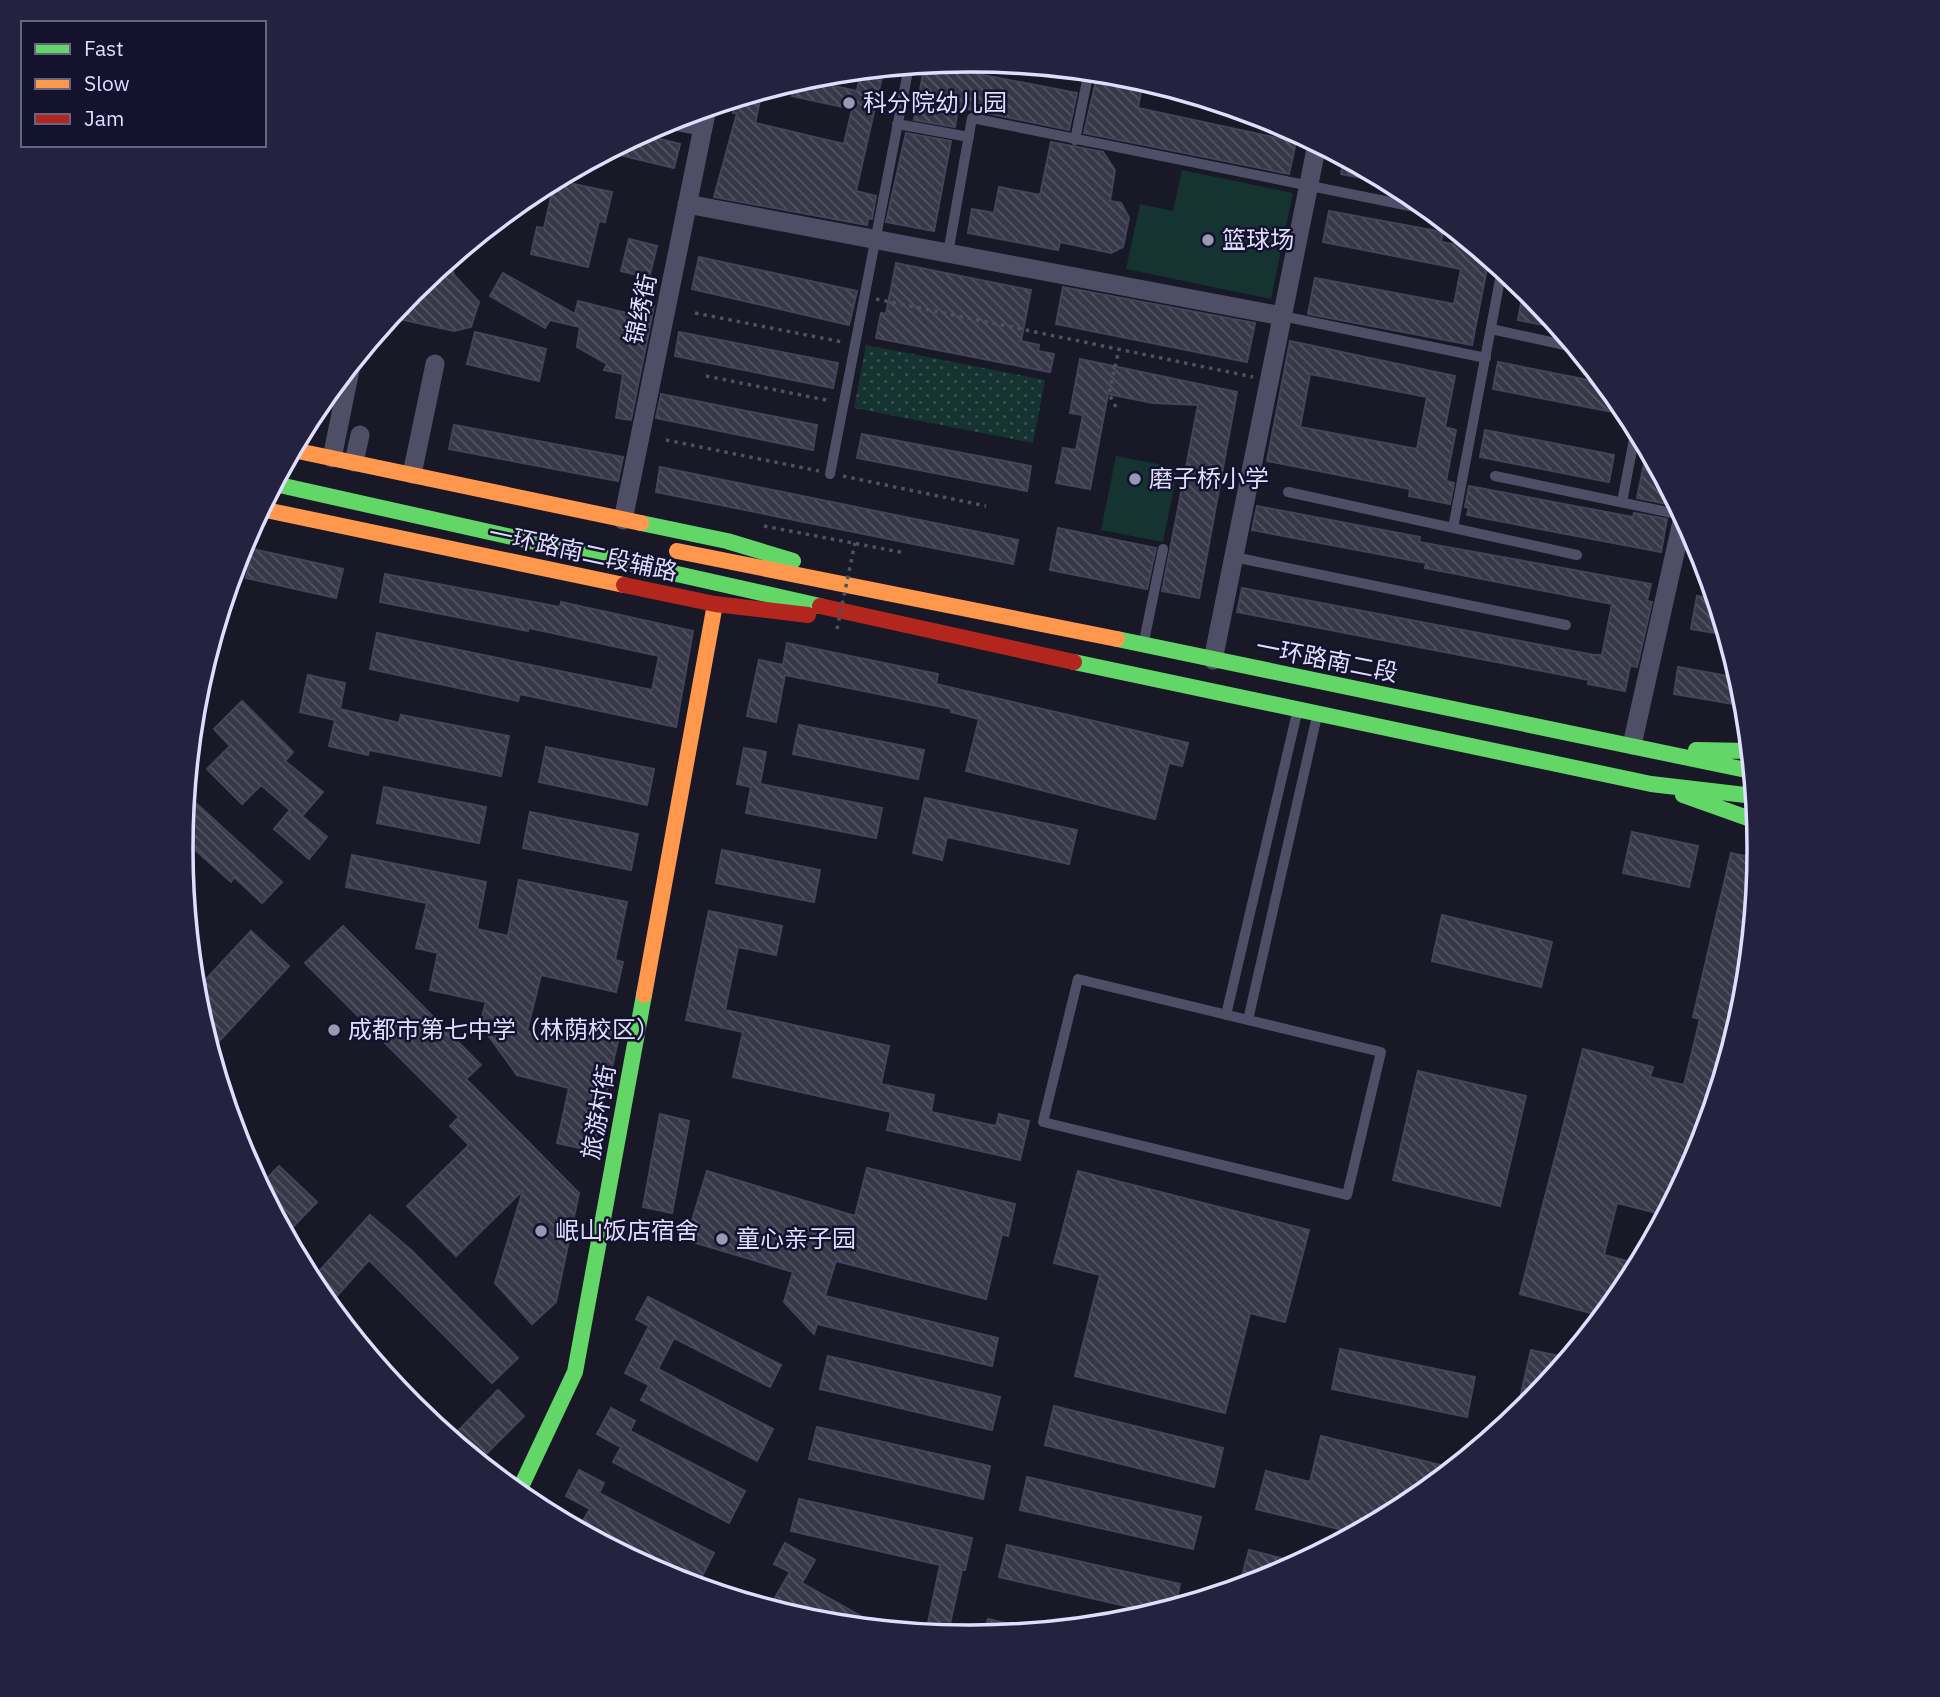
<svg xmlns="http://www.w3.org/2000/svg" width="1940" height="1697" viewBox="0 0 1940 1697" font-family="'IBM Plex Sans','Noto Sans SC',sans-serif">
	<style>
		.garden { fill: url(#garden-dots) }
		.pitch { fill: #153331 }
		.building { fill: url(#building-back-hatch); stroke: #454359; stroke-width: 2; fill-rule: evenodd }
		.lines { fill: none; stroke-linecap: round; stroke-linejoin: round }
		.path { stroke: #475462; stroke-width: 3.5; stroke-dasharray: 3.5 5; stroke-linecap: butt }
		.lane { stroke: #4e4e67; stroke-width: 10 }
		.street { stroke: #4e4e67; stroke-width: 19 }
		.fast { stroke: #63d668; stroke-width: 16 }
		.slow { stroke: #ff974d; stroke-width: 16 }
		.jam { stroke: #b3261e; stroke-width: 16 }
		.path-bridge { stroke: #475462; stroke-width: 3.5; stroke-dasharray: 3.5 5; stroke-linecap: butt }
		.poi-dot { fill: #9a99b3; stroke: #14122d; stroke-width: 2.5 }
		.labels { text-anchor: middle; stroke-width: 5; stroke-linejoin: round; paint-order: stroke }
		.poi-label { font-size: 24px; fill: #dfdeff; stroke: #14122d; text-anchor: start }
		.street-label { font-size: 24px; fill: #dfdeff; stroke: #14122d }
		.rim { fill: none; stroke: #dfdeff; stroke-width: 3.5 }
	</style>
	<defs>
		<pattern id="garden-dots" width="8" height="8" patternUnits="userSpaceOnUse" patternTransform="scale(1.75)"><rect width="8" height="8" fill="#153331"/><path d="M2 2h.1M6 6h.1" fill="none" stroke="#375050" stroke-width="1.8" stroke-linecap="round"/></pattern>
		<pattern id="building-back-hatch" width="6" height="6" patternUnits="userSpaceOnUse" patternTransform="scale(1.75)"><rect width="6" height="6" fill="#383748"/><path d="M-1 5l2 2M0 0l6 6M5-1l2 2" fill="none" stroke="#545463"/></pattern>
	</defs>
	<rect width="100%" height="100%" fill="#191827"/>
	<path class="garden" d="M866,345L1045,380L1033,443L854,408Z"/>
	<path class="pitch" d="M1182,170L1293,193L1271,299L1126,269L1140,204L1173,211Z
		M1116,456L1178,468L1163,542L1101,530Z"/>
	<path class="building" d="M925,64L1077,93L1069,130L958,107L955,127L914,120Z
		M884,68L856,191L876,196L872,219L868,218L867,225L714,197L737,113H733L736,99L762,91L755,123L844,144L852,109L792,96L796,81L802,79L857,91L861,70Z
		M1098,72L1143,80L1138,108L1296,142L1289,174L1084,133Z
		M906,133L951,141L934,231L886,222Z
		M640,134L680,144L674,168L607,152Z
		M1051,142L1103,152L1115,170L1110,201L1121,203L1129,218L1123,247L1111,253L1060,242L1058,250L968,233L972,209L994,213L999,187L1040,195Z
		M1344,158L1383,179L1382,182L1341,174Z
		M555,180L612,192L605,222L599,221L588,267L531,254L537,227L544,228Z
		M1329,211L1443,232L1441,242L1476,248L1489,258L1472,345L1308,314L1315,278L1454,304L1461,269L1323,242Z
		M629,239L657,246L649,278L621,271Z
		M699,257L857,291L849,325L692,289Z
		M449,260L454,275L479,302L471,327L454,331L391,317L412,290Z
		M896,263L1031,290L1021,341L1039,345L1038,351L1054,354L1050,372L876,338L881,313L886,314Z
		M503,273L575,314L578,301L638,316L640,303L654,306L631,420L616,418L623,374L604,370L607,364L577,347L580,327L550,320L545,328L490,296Z
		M1063,287L1255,323L1247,362L1056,324Z
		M1524,287L1528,291L1559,328L1518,320Z
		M475,332L546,349L539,381L467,364Z
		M679,332L838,363L833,388L675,356Z
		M1290,341L1455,376L1445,427L1456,430L1446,481L1454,483L1450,504L1409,496L1410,489L1267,461ZM1310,374L1427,397L1417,449L1300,427Z
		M1080,359L1237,392L1199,598L1162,591L1198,405L1153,403L1108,394L1090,489L1056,483L1063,448L1076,450L1083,415L1070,413Z
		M1498,362L1603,383L1629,415L1493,389Z
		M661,394L817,425L813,450L656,418Z
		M454,425L623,457L618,481L449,449Z
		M1485,430L1614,455L1609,482L1480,457Z
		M862,434L1031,466L1027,491L857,458Z
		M1647,449L1660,474L1677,506L1637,498Z
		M660,467L1018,540L1013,564L656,492Z
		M1469,486L1633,517L1634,513L1667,519L1661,552L1467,515L1469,508L1465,507Z
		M1257,506L1420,537L1419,542L1651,584L1647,601L1652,602L1637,667L1630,666L1625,691L1588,684L1589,680L1237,612L1242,588L1594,655H1602L1612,604L1425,568L1426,563L1252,530Z
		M1058,528L1156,548L1147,589L1050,570Z
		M253,549L343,569L336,598L246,578Z
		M385,574L560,607L561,602L693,631L676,727L520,694L518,701L370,669L377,633L652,690L659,656L529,628L528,631L380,602Z
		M1697,596L1715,599L1726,635L1691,629Z
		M787,643L938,674L936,684L1188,743L1182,766L1169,763L1155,819L966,771L979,719L951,712L952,709L785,675L776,722L747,716L759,660L783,665Z
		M1678,667L1739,678L1745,706L1674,694Z
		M308,675L345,683L340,709L399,723L401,715L509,736L501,776L369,750L368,755L329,746L335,720L300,712Z
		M242,701L293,752L285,761L323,792L302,816L327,837L309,859L274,829L290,810L261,785L242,804L207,769L230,746L214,729Z
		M799,725L924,750L918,779L793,754Z
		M546,747L654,769L647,805L539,782Z
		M744,748L766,752L760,784L882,808L876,838L746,813L751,787L737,784Z
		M384,787L486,807L479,843L377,823Z
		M186,794L282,882L262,903L234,877L231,882L182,838Z
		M925,798L1077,830L1069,864L947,837L942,860L913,853Z
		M530,812L638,834L631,870L523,848Z
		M1632,832L1698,846L1689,887L1623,873Z
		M722,850L820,870L814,902L716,883Z
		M1731,853L1758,859L1744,1003L1699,1151L1665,1215L1617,1203L1604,1255L1638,1264L1626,1287L1602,1316L1520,1294L1583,1049L1653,1067L1650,1077L1684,1085L1700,1019L1693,1017Z
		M352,855L486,882L477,929L508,936L519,880L627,902L615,960L623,962L616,992L541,975L527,1031L579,1044L585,1020L621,1028L593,1151L557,1143L569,1088L517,1075L480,1024L486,1002L430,990L438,953L416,948L427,903L346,887Z
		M709,911L782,926L776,955L738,947L725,1010L889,1046L881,1084L934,1095L931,1112L996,1126L999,1114L1029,1121L1020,1160L887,1130L891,1112L733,1077L743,1032L686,1020Z
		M1442,915L1552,942L1541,987L1432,961Z
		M343,926L481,1065L466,1079L579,1193L556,1302L532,1324L495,1283L523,1190L456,1256L407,1206L469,1145L450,1126L459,1117L305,963Z
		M251,931L289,966L211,1050L195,991Z
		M1418,1071L1526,1096L1500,1206L1393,1180Z
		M660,1114L689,1121L672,1213L643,1207Z
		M279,1166L317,1202L286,1234L260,1186Z
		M867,1168L1015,1204L1008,1236L1002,1234L986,1299L836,1261L825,1296L998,1338L992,1366L817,1324L814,1334L784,1302L793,1272L686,1240L707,1171L855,1216Z
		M1078,1171L1309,1230L1285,1322L1250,1313L1225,1413L1075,1376L1100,1275L1054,1263Z
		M370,1215L412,1251L518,1358L492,1383L369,1260L335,1298L313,1278Z
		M648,1297L781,1365L770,1387L674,1338L658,1369L773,1429L757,1461L641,1400L649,1385L625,1373L649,1326L636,1319Z
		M1340,1349L1475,1377L1467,1417L1332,1389Z
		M1531,1350L1568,1358L1533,1401L1520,1398Z
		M828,1356L1000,1397L992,1430L820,1389Z
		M498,1390L524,1416L479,1461L454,1441V1435Z
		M1054,1406L1223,1448L1214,1487L1045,1445Z
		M611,1408L635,1421L630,1431L745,1491L729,1523L613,1462L621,1447L597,1434Z
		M817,1427L990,1466L983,1499L809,1459Z
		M1321,1436L1453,1468L1408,1505L1355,1533L1256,1509L1266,1471L1310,1482Z
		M579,1470L604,1483L599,1493L714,1553L698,1584L581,1524L590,1509L566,1496Z
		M1027,1477L1201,1517L1193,1549L1020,1510Z
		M799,1499L972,1538L965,1570H962L949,1628L928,1623L940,1565L791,1531Z
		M785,1543L815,1560L802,1583L884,1629L816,1622L795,1616L772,1603L790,1572L774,1564Z
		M1007,1545L1180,1584L1175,1607L1156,1613L999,1577Z
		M1249,1550L1300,1563L1272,1578L1239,1587Z
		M988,1619L1030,1629V1632L984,1636Z"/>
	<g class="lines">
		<path class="path" d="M876,299L1253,377
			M695,313L842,342
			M706,376L831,401
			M1116,407L1109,394L1119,349
			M666,440L819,471
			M843,476L986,506
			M764,526L905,553"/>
		<path class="lane" d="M662,123L703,131
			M897,124L969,137
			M1075,140L1089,71
			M948,253L972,118L1430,210
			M1282,316L1486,358
			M1491,329L1574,347
			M830,474L909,66
			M1495,476L1682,515
			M1288,492L1577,555
			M1622,502L1636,429
			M1453,528L1502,269
			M1234,557L1566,625
			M1144,641L1163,549
			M1078,979L1381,1052L1347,1195L1043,1122Z
			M1226,1015L1297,713
			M1248,1020L1317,716"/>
		<path class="street" d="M687,204L1282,316
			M332,458L351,365
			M354,462L360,435
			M412,474L435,364
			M623,520L707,108
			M1213,660L1317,144
			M1632,745L1683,517"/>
		<path class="fast" d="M275,484L820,606
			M641,523L727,541L793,561
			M1117,639L1751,771
			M1074,662L1651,784L1754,796
			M1696,750L1749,751
			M1683,795L1756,821
			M518,1493L575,1372L644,995"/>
		<path class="slow" d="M293,450L641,523
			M261,509L624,585
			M677,551L1117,639
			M644,995L715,604"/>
		<path class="jam" d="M624,585L715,604L808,615
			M820,606L1074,662"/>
		<path class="path-bridge" d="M837,629L855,543"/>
	</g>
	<g class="poi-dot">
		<circle cx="849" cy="103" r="7"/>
		<circle cx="1208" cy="240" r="7"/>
		<circle cx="1135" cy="479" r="7"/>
		<circle cx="334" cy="1030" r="7"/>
		<circle cx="541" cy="1231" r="7"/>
		<circle cx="722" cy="1239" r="7"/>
	</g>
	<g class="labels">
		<g class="poi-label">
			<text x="863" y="111">科分院幼儿园</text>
			<text x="1222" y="248">篮球场</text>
			<text x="1149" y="487">磨子桥小学</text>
			<text x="348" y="1038">成都市第七中学（林荫校区）</text>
			<text x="555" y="1239">岷山饭店宿舍</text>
			<text x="736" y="1247">童心亲子园</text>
		</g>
		<g class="street-label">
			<text transform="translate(641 309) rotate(-78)" y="8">锦绣街</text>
			<text transform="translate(583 553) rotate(12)" y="8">一环路南二段辅路</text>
			<text transform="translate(1327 660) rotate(11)" y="8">一环路南二段</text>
			<text transform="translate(599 1112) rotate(-80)" y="8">旅游村街</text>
		</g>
	</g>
	<path d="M0 0H1940V1697H0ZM969 72H971A776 776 0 0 1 1747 848V849A776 776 0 0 1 971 1625H969A776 776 0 0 1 193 849V848A776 776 0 0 1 969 72Z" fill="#24223e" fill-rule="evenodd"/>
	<path class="rim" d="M969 72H971A776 776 0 0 1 1747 848V849A776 776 0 0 1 971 1625H969A776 776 0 0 1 193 849V848A776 776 0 0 1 969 72Z"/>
	<rect x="21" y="21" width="245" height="126" fill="#14122d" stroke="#656481" stroke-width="2"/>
	<rect x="35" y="44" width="35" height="10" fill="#63d668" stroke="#656481" stroke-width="2"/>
	<text x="84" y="56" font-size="21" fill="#dfdeff">Fast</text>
	<rect x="35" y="79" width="35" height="10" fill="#ff974d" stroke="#656481" stroke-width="2"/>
	<text x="84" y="91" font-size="21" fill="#dfdeff">Slow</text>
	<rect x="35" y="114" width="35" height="10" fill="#b3261e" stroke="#656481" stroke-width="2"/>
	<text x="84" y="126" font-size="21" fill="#dfdeff">Jam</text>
</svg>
